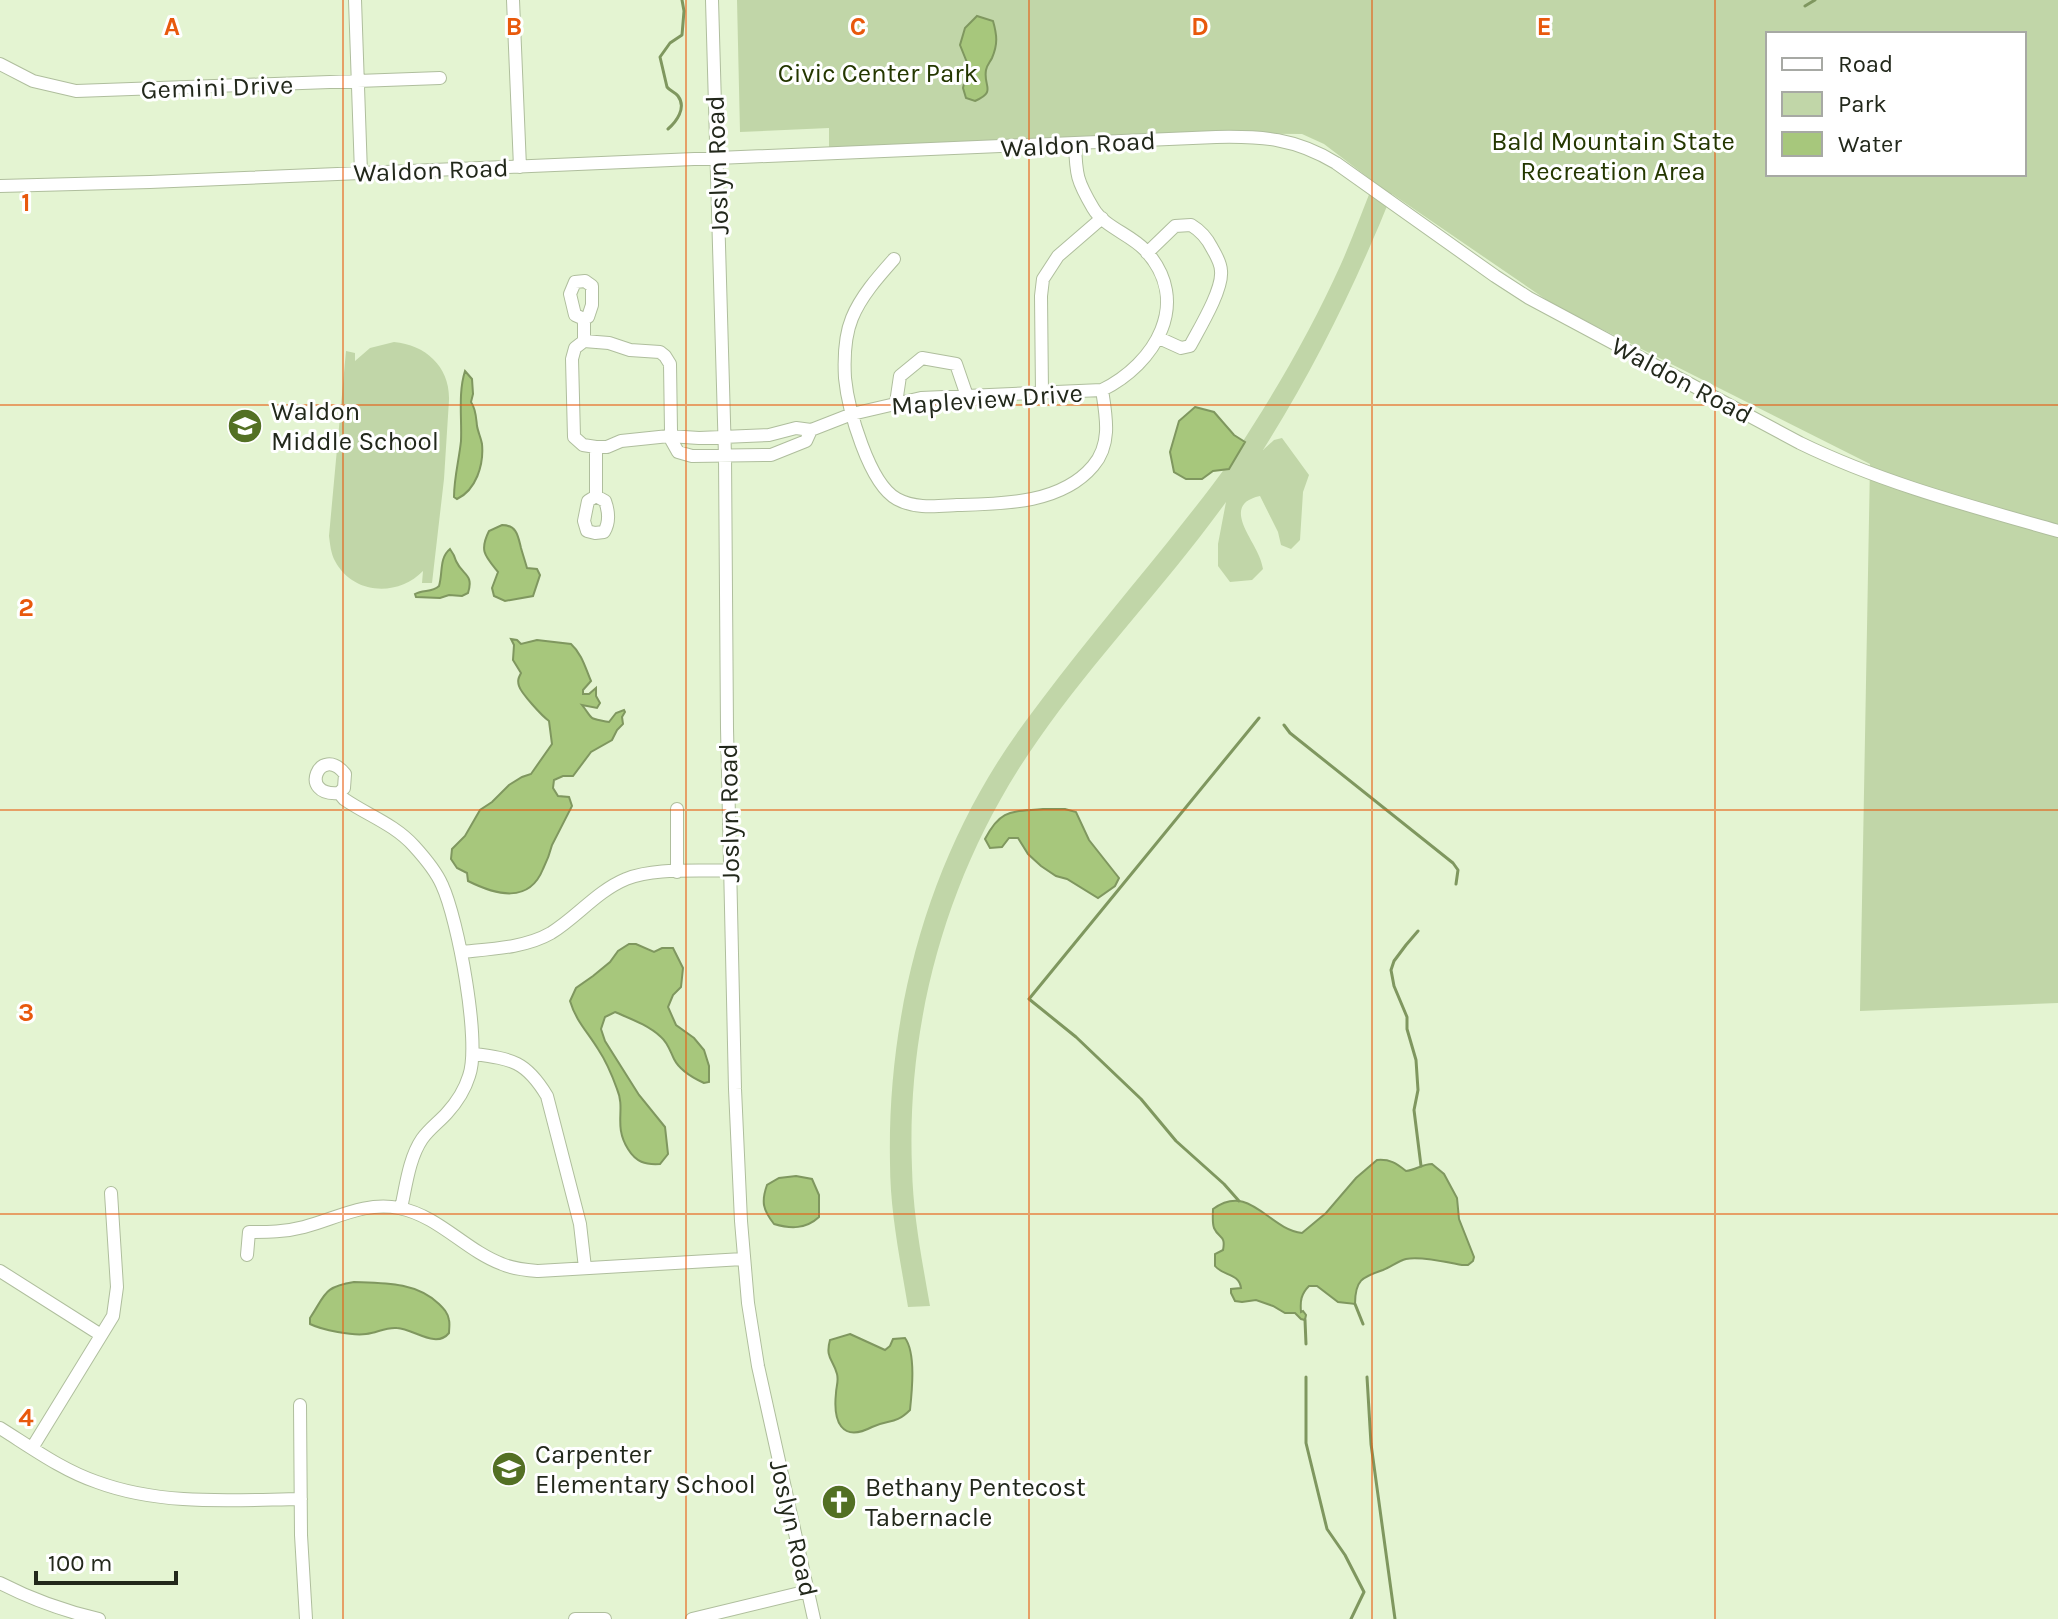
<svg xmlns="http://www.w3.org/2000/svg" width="2058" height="1619" viewBox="0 0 2058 1619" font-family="Karla,sans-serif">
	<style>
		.green { fill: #c1d6a8; fill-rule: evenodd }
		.water { fill: #a7c77c; stroke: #7f975f; stroke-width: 2 }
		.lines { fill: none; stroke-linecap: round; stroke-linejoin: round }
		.stream { stroke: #7f975f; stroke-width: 3 }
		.minor-casing { stroke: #afbe9d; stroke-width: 14 }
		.minor { stroke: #fff; stroke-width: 12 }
		.grid { fill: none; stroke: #e8590c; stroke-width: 2; stroke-opacity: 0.55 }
		.labels { text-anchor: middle; stroke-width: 6; stroke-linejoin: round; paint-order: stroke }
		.park-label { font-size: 26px; fill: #243700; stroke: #fff }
		.street-label { font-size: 26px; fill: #22281b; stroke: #fff }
		.poi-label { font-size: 26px; fill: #22281b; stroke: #fff; text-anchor: start }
		.grid-label { font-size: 26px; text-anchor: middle; font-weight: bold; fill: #e8590c; stroke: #fff; stroke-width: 6; stroke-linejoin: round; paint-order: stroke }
	</style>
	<rect width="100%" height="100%" fill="#e4f4d2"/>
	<path class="green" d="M737,0H2058V1003L1860,1011L1870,464L1554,305L1392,194C1356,283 1315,368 1263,450L1274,440L1282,438L1309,475L1303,492L1300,540L1291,549L1281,545L1278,532L1260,496C1222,504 1251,536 1259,556C1261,560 1262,565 1263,569L1252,580L1230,582L1218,566V544L1226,502C1167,584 1096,657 1038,740C950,865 906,1016 912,1168C913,1215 922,1260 930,1306L908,1307C900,1259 890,1211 890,1163C887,1006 931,849 1025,722C1070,661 1119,602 1167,543C1189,515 1212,487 1232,458C1273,396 1311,331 1341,264C1353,237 1363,209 1374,182L1324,144L1302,134L1215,133L829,148V128L740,132ZM1768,34H2024V174H1768Z
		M394,342C426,345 450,367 449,400L444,479L432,583H422L423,571C398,597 353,595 335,561C331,554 330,544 329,536L346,351L355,353V361L370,348Z"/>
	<path class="water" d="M977,16L993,21C997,35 998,44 992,58C990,62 987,65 986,70C983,87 997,91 975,101L966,98L963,88L968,65L960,45L965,28Z
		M465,371L472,379L473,394L471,402C476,409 476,417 477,426C478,432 481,438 482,444C484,465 476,490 457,499L454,497C454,478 459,460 461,441C462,418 458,393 465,371Z
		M1195,407L1214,412L1234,435L1245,442L1229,469L1213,471L1202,479H1186L1174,472L1170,452L1179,421Z
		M502,525C517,525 518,536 521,548C523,555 525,561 527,568L537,569L540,575L533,596L505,601L494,596L492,588L498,572C485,556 479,551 489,531Z
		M450,549C453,553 455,557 456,561C463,576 474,574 468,593L462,596L449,595L440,598L416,597L415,594C423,589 432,593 439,586C443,573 439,558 450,549Z
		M511,639L517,640L521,644L537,640L571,644C582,654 585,667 591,681L583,690V694H589L596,688V696L600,703L597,708L582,705C594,720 587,718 609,722L616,713L624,710L625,712L622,717L623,724L617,730L612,740L591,752L573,776H563L554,780L553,788L558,796L569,797L572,806L552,845C550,853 547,861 543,869C529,904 496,895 468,881L467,873L457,868L451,859L452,849L465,836L480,810L492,802L509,785L522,777L531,774L552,744L549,721C542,716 521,693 519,686C517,680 519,677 521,673L513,660L514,645Z
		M1043,809H1065L1076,812L1089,840L1119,878L1115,886L1098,898L1067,879L1056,876L1041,866L1028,854L1018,838H1009L1002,847L990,848L985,839C1001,808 1012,812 1043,809Z
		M629,944H636L654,952L662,948H673L683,968L681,987L673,995L668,1007L676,1025L694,1038L704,1050L709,1066V1082L704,1083C693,1078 680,1071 674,1059C670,1051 668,1043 661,1037C648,1025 631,1019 615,1012L605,1017L601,1029L605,1041L639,1095L665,1127L668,1154L660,1164C645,1165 636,1162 628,1149C613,1125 626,1110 617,1089C612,1075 606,1061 598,1049C587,1031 576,1021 570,1001L576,988L593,976L610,962L618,951Z
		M1377,1160C1390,1159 1396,1163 1406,1171C1416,1170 1422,1164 1432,1164L1444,1174L1457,1198L1459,1219L1474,1257L1473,1261L1468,1265H1462C1446,1262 1421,1256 1406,1259C1398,1261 1391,1267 1383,1270C1362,1277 1355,1280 1355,1304L1338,1302L1317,1286H1309C1301,1294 1300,1301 1301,1312L1303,1311L1306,1315L1305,1320L1301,1319L1295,1313H1285L1273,1306L1256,1300L1242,1302L1235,1301L1231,1293V1289L1241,1288C1239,1273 1223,1276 1215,1266V1254L1223,1250C1226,1235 1219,1239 1214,1228C1212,1222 1213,1214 1213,1209C1250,1182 1268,1229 1302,1233L1326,1213L1356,1178Z
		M796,1176L812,1179L819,1195V1217C806,1229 791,1229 774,1224C763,1210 761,1202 767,1185L779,1178Z
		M354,1282C384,1283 416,1282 439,1304C444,1309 448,1313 449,1320C450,1324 449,1329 449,1333C436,1349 414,1329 397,1328C385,1327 377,1333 366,1334C353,1336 322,1330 310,1324V1318C326,1294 323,1287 354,1282Z
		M850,1334L885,1350L890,1346L893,1339L905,1338C916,1353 912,1391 910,1410C895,1425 889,1419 872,1427C841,1443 833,1421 836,1393C836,1387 839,1381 837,1374C833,1359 825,1358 830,1340Z"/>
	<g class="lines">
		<path class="stream" d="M1805,6L1815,0
			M668,129C676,122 687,108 678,96C675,92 670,91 667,87L660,57L670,43L682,35L684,11L682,0
			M1284,725L1290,733L1453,863L1458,870L1456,884
			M1418,931L1406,945L1394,961L1391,970L1394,986L1407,1017V1029L1416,1060L1418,1090L1414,1110L1421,1166
			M1239,1201L1224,1184L1176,1141L1141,1099L1076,1037L1029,999L1259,718
			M1355,1304L1363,1324
			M1305,1320L1306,1344
			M1306,1377V1443L1327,1529L1345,1555L1364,1592L1351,1619
			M1367,1377L1371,1444L1395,1619"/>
		<g class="minor-casing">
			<path id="minor" d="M355,0L361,173
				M513,0L520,167
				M712,0L725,456L727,728L735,1089L741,1221L748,1303L758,1366L814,1619
				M0,64L33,81L76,91L440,78
				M0,186L150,182L1216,137C1262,136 1295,138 1336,163L1495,276L1529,298L1800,443C1882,483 1970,506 2058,531
				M1147,253L1175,226L1191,225C1201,231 1207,238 1212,248C1216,255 1221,263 1221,271C1223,290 1199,329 1190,346L1181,348L1159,338
				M894,259C878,277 861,296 852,318C845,335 844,360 845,378C848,409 869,484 897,499C915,509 937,506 957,505C1002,504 1061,504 1093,466C1112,444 1106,416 1102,390
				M584,319L575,315L570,294L575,282L585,281L592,286V305L588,317L584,319V341L575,348L572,359L574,437L583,445L596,447H607L621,441L669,436L699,438L769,435L796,428L811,430L852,414L921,398L1102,390C1155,364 1193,302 1145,250C1130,234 1104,227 1093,208C1077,181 1076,175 1075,144
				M584,341L609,343L630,350L660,352L665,356L670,364L671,431L669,436
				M1042,393L1041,296L1043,279L1058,256L1102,218
				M896,403L900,376L922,358L956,364L967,396
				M669,436L678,452L692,456L771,455L806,441L811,430
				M596,447V496L588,501L584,521L587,531L595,533L604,532C610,522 609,512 605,501L596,496
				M339,793C297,797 320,743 345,774L344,788L339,793L344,799C367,815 394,824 414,846C424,857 436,871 442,885C458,919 481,1043 469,1076C465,1089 457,1102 447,1113C439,1122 429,1129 422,1139C409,1158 406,1186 401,1208
				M677,872V809
				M461,952C490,949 525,948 551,933C577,917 597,891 626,879C658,867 697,872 731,870
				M474,1054C512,1059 526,1061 547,1096L580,1224L585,1268
				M247,1255L249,1232C268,1232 285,1232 304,1227C335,1219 365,1201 399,1208C439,1216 465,1250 502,1264C513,1269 526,1270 538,1271L743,1259
				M0,1271L101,1335
				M300,1405L301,1535L306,1619
				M0,1428C32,1448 62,1470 97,1482C162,1506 233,1500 301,1499
				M32,1448L113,1316L117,1287L111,1193
				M0,1583C31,1599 64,1611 99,1619
				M575,1619H605
				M692,1619L808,1591"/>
		</g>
		<use href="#minor" class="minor"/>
	</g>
	<path class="grid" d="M343,0V1619M686,0V1619M1029,0V1619M1372,0V1619M1715,0V1619M0,405H2058M0,810H2058M0,1214H2058"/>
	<defs>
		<g id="school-disc" transform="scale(1.8)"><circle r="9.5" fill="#537024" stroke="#fff"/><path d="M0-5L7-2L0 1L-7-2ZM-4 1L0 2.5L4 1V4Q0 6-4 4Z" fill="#fff"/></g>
		<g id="church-disc" transform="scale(1.8)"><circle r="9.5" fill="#537024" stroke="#fff"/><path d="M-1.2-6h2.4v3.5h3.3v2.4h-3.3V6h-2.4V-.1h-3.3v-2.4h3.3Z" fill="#fff"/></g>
	</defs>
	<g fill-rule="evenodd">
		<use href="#school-disc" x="245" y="426"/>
		<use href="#school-disc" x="509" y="1469"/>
		<use href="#church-disc" x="839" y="1502"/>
	</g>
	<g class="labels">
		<g class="park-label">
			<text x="878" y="82">Civic Center Park</text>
			<text x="1613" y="150">Bald Mountain State<tspan x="1613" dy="30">Recreation Area</tspan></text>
		</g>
		<g class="street-label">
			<text transform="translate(217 87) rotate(-2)" y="9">Gemini Drive</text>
			<text transform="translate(1078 144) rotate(-3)" y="9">Waldon Road</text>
			<text transform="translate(717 165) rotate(-92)" y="9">Joslyn Road</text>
			<text transform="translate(431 170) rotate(-2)" y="9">Waldon Road</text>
			<text transform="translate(1682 380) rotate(28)" y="9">Waldon Road</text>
			<text transform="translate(987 399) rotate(-4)" y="9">Mapleview Drive</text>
			<text transform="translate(729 813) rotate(-91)" y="9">Joslyn Road</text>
			<text transform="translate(794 1528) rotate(77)" y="9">Joslyn Road</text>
		</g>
		<g class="poi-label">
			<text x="271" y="420">Waldon<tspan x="271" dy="30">Middle School</tspan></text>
			<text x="535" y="1463">Carpenter<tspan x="535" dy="30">Elementary School</tspan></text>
			<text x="865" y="1496">Bethany Pentecost<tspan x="865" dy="30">Tabernacle</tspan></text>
		</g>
	</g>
	<g class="grid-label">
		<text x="172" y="35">A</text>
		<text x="514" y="35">B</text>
		<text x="858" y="35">C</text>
		<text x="1200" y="35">D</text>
		<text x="1544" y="35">E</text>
		<text x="26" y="211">1</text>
		<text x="26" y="616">2</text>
		<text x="26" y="1021">3</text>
		<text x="26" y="1426">4</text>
	</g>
	<rect x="1766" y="32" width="260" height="144" fill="#ffffff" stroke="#a7a9a4" stroke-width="2"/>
	<rect x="1782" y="58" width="40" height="12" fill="#ffffff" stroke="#a7a9a4" stroke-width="2"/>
	<text x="1838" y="72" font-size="24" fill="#22281b">Road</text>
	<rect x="1782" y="92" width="40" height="24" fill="#c1d6a8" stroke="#a7a9a4" stroke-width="2"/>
	<text x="1838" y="112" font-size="24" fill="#22281b">Park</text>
	<rect x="1782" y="132" width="40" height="24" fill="#a7c77c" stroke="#a7a9a4" stroke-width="2"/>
	<text x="1838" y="152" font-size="24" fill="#22281b">Water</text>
	<path d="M36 1571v12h140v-12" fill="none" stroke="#22281b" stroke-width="4"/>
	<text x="48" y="1571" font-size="24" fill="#22281b" stroke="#ffffff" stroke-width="6" paint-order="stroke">100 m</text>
</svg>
